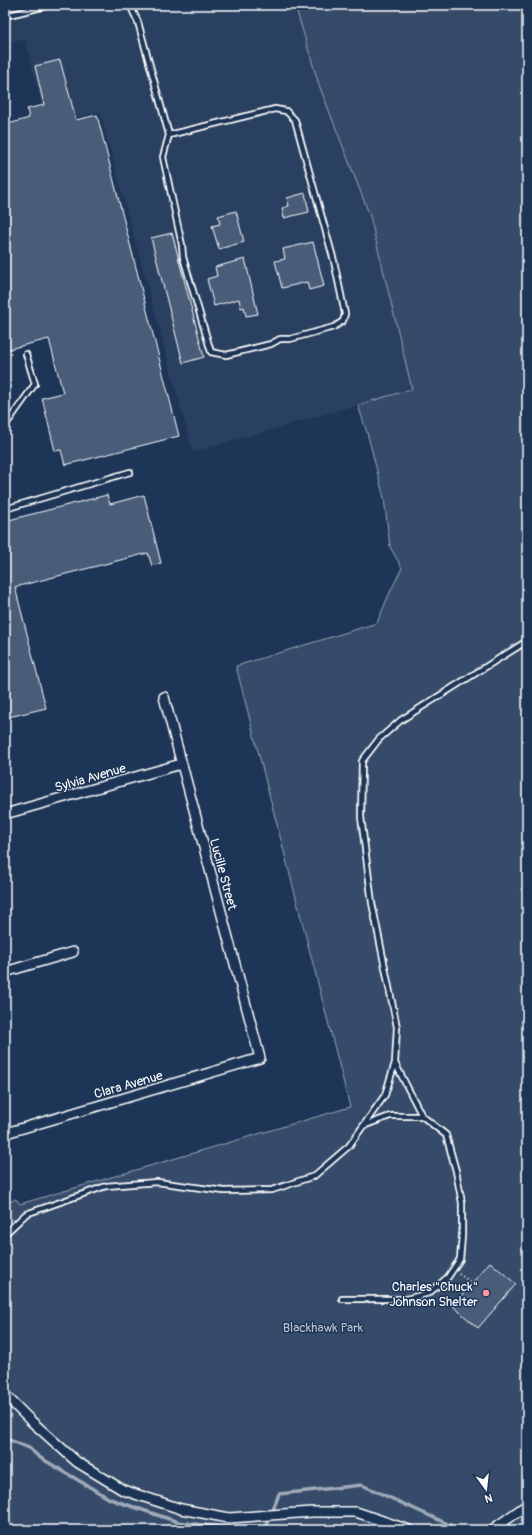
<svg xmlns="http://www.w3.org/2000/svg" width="532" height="1535" viewBox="0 0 532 1535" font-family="Pangolin,sans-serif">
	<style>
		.built { fill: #2a4161 }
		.green { fill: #364b69; stroke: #9aa5b4 }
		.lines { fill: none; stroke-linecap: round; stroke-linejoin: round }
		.stream { stroke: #a0aab8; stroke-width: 3.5 }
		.building { fill: #4a5d79; stroke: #fff }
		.lane-casing { stroke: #fff; stroke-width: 8 }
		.street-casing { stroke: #fff; stroke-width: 12 }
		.path { stroke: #fff; stroke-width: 2; stroke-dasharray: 1 3; stroke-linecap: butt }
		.lane { stroke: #1d3557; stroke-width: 4.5 }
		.street { stroke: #1d3557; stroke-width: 9 }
		.poi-dot { fill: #ff9aa2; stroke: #1d3557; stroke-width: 1.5 }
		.labels { text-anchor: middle; stroke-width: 3; stroke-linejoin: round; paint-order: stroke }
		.street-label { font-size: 13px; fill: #fff; stroke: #1d3557 }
		.poi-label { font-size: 13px; fill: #fff; stroke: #1d3557; text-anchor: end }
		.park-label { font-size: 13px; fill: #b9c0ca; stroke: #1d3557 }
	</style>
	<rect width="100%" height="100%" fill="#1d3557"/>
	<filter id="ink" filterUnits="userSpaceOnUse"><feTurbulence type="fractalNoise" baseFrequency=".025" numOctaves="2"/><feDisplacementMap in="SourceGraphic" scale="8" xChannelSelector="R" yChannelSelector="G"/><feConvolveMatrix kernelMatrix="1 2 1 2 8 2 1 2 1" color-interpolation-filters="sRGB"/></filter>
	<g filter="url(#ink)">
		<path class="built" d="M5,5H295L319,85L370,216L412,389L193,452L100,112L47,124L25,39L5,44Z"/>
		<path class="green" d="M295,5H527V1530H5V1204L16,1199L20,1204L350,1107L236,666L377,623L390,592L402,568L390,547L384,498L368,436L358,405L412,389L370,216L319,85Z"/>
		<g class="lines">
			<path class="stream" d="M5,1438L29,1448L39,1457L110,1499L178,1522L247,1530
				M265,1530L279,1494L362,1485L461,1530"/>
		</g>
		<path class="building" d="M60,60L76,120L97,115L179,436L65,465L61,450L55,451L42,398L63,393L49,339L5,350V125L29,118L27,109L44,105L35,66Z
			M305,193L309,212L284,218L282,208L289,206L287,198Z
			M236,211L244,242L219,249L212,226L220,224L218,216Z
			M172,233L204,357L183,363L151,238Z
			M313,242L324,286L309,290L307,282L282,288L275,261L285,259L283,249Z
			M245,259L258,314L246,316L244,307L241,308L239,299L214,306L207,279L217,276L215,267Z
			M107,495L110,504L144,495L161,563L152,566L148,553L15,587L46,708L5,718V521Z
			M490,1262L516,1284L478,1328L453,1306Z"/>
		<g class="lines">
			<g class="lane-casing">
				<path id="lane" d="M130,5L138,22L169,135L163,157L182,245L183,257L211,352L226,355L271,344L280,339H290L334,327L343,321L345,314L334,261L295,120L286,111L275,109L169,135
					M5,16L50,5
					M5,426L35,384L26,354
					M5,509L130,472
					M363,1126L390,1116H422
					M5,1234L26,1214L106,1186L157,1182L224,1191L272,1190L314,1176L349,1146L385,1095L395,1063L397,1027L372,903L361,817L362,761L379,739L401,720L527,641
					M342,1299H406L429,1293L448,1277L460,1259L462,1236V1203L456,1171L446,1135L422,1116L395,1063"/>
			</g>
			<g class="street-casing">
				<path id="street" d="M5,814L181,764
					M5,972L73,952
					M5,1136L6,1133L260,1058L164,697
					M5,1395L30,1420L77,1462L123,1490L181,1509L229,1518L312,1512H356L409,1530
					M492,1530L527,1505"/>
			</g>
			<path class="path" d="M459,1274L472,1283"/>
			<use href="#lane" class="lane"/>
			<use href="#street" class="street"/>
		</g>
	</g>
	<circle class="poi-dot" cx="486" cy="1293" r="4"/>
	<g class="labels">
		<g class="street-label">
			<text transform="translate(90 777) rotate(-16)" y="5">Sylvia Avenue</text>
			<text transform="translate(224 874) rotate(75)" y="5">Lucille Street</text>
			<text transform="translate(128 1084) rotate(-16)" y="5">Clara Avenue</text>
		</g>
		<g class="poi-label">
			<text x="478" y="1291">Charles "Chuck"<tspan x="478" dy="15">Johnson Shelter</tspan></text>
		</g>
		<g class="park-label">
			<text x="323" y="1332">Blackhawk Park</text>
		</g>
	</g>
	<rect width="532" height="1535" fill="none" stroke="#1d3557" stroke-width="20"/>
	<rect x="10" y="10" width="512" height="1515" fill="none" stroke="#fff" stroke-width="1.5" filter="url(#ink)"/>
	<g transform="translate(486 1489) rotate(165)" stroke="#1d3557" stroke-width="3" paint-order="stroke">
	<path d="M0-3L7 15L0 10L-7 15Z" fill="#ffffff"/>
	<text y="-6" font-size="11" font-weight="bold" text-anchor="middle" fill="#ffffff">N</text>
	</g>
</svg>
